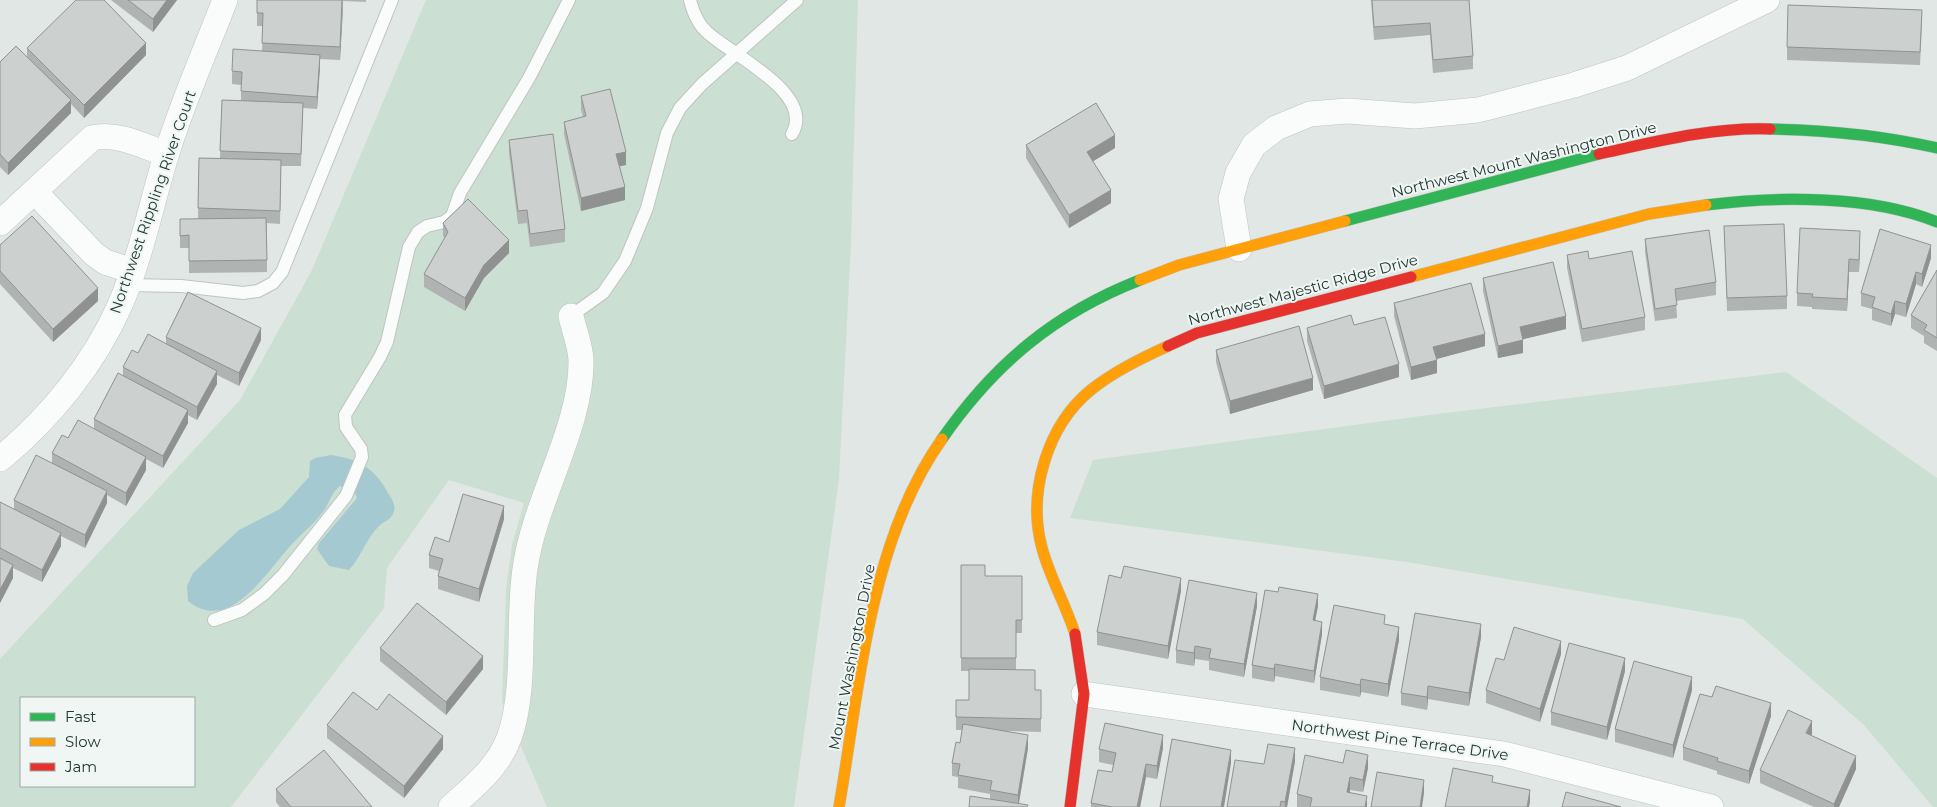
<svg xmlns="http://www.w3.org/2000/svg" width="1937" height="807" viewBox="0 0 1937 807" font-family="Montserrat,sans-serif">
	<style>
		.green { fill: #cbdfd2; fill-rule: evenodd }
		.water { fill: #a5c9d1 }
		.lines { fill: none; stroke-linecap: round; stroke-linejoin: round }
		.lane-casing { stroke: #bec4c1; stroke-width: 14 }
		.street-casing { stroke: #bec4c1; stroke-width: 26 }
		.fast-casing { stroke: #bec4c1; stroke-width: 12 }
		.slow-casing { stroke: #bec4c1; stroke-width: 12 }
		.jam-casing { stroke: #bec4c1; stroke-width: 12 }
		.lane { stroke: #fafbfb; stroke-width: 12 }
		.street { stroke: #fafbfb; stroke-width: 25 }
		.fast { stroke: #30b455; stroke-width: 11 }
		.slow { stroke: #ff9f0a; stroke-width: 11 }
		.jam { stroke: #e5322d; stroke-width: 11 }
		.wall { fill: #afb3b2 }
		.shaded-wall { fill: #8f9291 }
		.building { fill: #ccd0cf; stroke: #8f9291 }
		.labels { text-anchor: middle; stroke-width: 4; stroke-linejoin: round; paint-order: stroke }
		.street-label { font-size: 15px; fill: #223732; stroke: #eff6f3 }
	</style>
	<rect width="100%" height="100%" fill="#e1e7e4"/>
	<path class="green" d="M426,0H858L851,243L839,479L794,807H547L502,702L506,591L512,545L524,503L449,480L387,568L384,608L231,807H0V659L240,400L312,270ZM21,698H194V786H21Z
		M1786,372L1937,478V807H1933L1865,726L1743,619L1407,562L1070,518L1093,460L1429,415Z"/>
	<path class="water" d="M331,455C358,459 375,468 388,493C391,498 396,504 394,511C392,520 384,521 379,526C366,539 361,557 349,570L329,566L317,549L319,543L357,498L355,493L340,486C332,492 330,501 325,509C317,521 307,529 297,539C270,564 233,637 188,601L187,586L193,573L239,530L280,509L309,477L310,461L315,458Z"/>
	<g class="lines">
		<g class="lane-casing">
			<path id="lane" d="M690,0C693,12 698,25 708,33C732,55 816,94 792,134
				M127,285L181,286L243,293L258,291L273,283L282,272L392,0
				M571,316L603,293L625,261L647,208L667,133L680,108L702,84L797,0
				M214,620L242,610L264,594L283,575L346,496L362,457L361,449L346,427L345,415L380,357L387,342L409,247L418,232L427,226L444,222L452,216L460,193L529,78L569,0"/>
		</g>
		<g class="street-casing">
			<path id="street" d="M35,192L94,254L105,262L133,271
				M0,223L92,138C117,132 143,146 166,154
				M1239,249L1231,199L1238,173L1254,145L1276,128L1310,114L1347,111L1415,116L1478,110L1574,85L1627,68L1767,0
				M0,459C50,418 94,364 120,305C141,257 151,205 166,156C182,103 205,52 225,0
				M1084,694L1504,754L1711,807
				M451,807C473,787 498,768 509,738C527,689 517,622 525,569C534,501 582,427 581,361C581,347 574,330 571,316"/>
		</g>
		<g class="fast-casing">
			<path id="fast" d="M1770,129C1827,130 1881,135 1937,148
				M1706,205C1776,196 1871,195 1937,222
				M1345,221L1599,154
				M942,439C994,364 1055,313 1140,280"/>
		</g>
		<g class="slow-casing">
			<path id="slow" d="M1411,277L1649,214L1706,205
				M1140,280L1179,265L1345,221
				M1075,634C1066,605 1050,578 1042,548C1027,493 1047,425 1092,389C1115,371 1142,358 1168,346
				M839,807C860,686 869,542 942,439"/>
		</g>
		<g class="jam-casing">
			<path id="jam" d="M1599,154C1654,142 1712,127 1770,129
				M1168,346L1197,333L1411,277
				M1070,807L1084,694L1075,634"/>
		</g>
		<use href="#lane" class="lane"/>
		<use href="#street" class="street"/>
		<use href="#fast" class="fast"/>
		<use href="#slow" class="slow"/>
		<use href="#jam" class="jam"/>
	</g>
	<path class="wall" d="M111,0H177L153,32Z
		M257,0H366V2L343,1L340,60L320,59L317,109L303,108L301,166H281L280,224L267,223V272L189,273V248H180V219H198L199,158H220L222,100L241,101V85L232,84V71L262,51L263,26H257Z
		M1371,0H1469L1473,56V69L1433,73L1430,35L1374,40Z
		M1922,23L1920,65L1787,60V47Z
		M27,48L146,55L84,118L71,104V113L8,175L0,167V62L27,57Z
		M581,96L626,165L620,166L625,200L581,211L564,134V122L583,117L581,109Z
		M509,140L565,229V242L530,247L527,223L518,224L509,153Z
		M1026,145L1115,148L1093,161L1111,203L1069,228L1026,158Z
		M443,223L509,253L484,278L465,311L424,287V274L445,238L443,236Z
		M1724,226L1787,296V309L1727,311Z
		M1645,239L1716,282V295L1676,301L1677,318L1655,321L1645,252Z
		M1860,244L1859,272H1849L1847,311L1812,309V307L1797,306V293Z
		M0,245L98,301L53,342L0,284Z
		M1567,255L1589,259L1645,317V330L1582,342L1567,268Z
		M1931,258L1922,287L1916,284L1906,317L1895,314L1891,326L1872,320V309L1861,306V293Z
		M1937,270V351L1924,343V336L1911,328V315Z
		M1483,278L1566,329L1523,339V353L1498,358L1483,291Z
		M1394,303L1485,346L1436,359L1437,373L1411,380L1394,316Z
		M1307,328L1399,377L1324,399L1307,341Z
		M166,337L261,340L239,386L217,375V384L197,420L188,415V423L163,468L146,459V470L126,506L107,495V503L85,548L61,536V546L42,582L13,568V578L0,603V502L14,509V500L52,463V453L68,438L94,429V419L123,375V367L138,353L166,344Z
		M1216,350L1313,390L1230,414L1216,362Z
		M504,519L479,602L438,589V576L439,571L429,568V555L449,542Z
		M961,565L985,576H1022V633H1016V670L1035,690H1041V732L1005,731L1028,748L1019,804L990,799V794L958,788V777L952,776V763L960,743L962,730H956V700H969V671H961Z
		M1181,591L1168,659L1097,645V632Z
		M1257,606L1244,677L1209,670V661L1195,659L1194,666L1176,663V650Z
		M1318,606L1315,620L1322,634L1314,683L1275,676L1274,682L1252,678V665Z
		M1385,625L1399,640L1388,697L1361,692L1360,697L1320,690V677Z
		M1481,637L1469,706L1428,699L1427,710L1401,705V693Z
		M380,648L483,669L446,715L380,661Z
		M1561,654L1540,722L1486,703V690L1504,660Z
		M1625,671L1607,740L1551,725V712Z
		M1692,690L1673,758L1615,742V729Z
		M377,710L443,749L404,798L327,738V725Z
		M1771,716L1749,784L1717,774V771L1683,760V747Z
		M1812,734L1811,735L1856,769L1839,807H1814L1760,783V770Z
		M1163,748L1157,779L1146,777L1140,807H1091V803L1112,772L1113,765L1099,762V749Z
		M1295,761L1287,807H1227L1264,764Z
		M1368,768L1363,792L1350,790V793L1367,807H1297V794Z
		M276,789L372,807H280L276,802Z"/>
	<path class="shaded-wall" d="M167,0H177L153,32V19Z
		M343,0V9L340,60V47Z
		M146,43V55L84,118V105Z
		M320,55V68L317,109V97Z
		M71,100V113L8,175V163Z
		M1115,135V148L1087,165V152Z
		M626,152V165L616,167V154Z
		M625,187V200L581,211V198Z
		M1111,190V203L1069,228V215Z
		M1860,231V244L1859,272V260Z
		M509,240V253L484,278L465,311V298L484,265Z
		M1931,245V258L1922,287V274Z
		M1849,259V272L1847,311V299Z
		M1916,272V284L1906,317V304Z
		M98,288V301L53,342V329Z
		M1895,301V314L1891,326V314Z
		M1566,316V329L1520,340V327Z
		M261,328V340L239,386V373Z
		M1485,334V346L1433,360V347Z
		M1523,340V353L1498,358V346Z
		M1437,360V373L1411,380V367Z
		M1399,364V377L1324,399V386Z
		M217,371V384L197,420V407Z
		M1313,378V390L1230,414V401Z
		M188,410V423L163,468V456Z
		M146,457V470L126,506V493Z
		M107,491V503L85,548V535Z
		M504,506V519L479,602V589Z
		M61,533V546L42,582V570Z
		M13,565V578L0,603V590Z
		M1181,578V591L1168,659V646Z
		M1257,593V606L1244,677V664Z
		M1318,594V606L1313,632V620Z
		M1322,622V634L1314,683V671Z
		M1481,624V637L1469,706V693Z
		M1399,627V640L1388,697V684Z
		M1561,641V654L1540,722V709Z
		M1195,646V659L1194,666V653Z
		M483,656V669L446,715V702Z
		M1625,658V671L1607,740V727Z
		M1275,664V676L1274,682V669Z
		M1692,677V690L1673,758V745Z
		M1361,679V692L1360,697V685Z
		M1428,686V699L1427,710V697Z
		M1771,703V716L1749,784V771Z
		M1812,721V734L1806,746V733Z
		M1028,735V748L1018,807V795Z
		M1163,735V748L1157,779V766Z
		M443,736V749L404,798V786Z
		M1295,748V761L1287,807H1285V802Z
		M1231,750V763L1224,807H1221Z
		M1368,755V768L1363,792V780Z
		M1856,756V769L1839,807H1834V804Z
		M1146,764V777L1140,807H1137Z
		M1350,777V790L1347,805V792Z
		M1424,780V793L1422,807H1420Z
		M1530,790V802L1529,807H1527Z
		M1367,796V807H1365Z"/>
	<path class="building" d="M76,0H104L146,43L84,105L27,48Z
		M128,0H167L153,19Z
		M257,0H342L340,47L262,43L263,13H257Z
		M1372,0H1469L1473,56L1433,60L1430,23L1374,27Z
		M1788,5L1922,10L1920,52L1787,47Z
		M16,46L71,100L8,163L0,154V62Z
		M233,49L320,55L317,97L241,91L242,72L232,71Z
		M610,89L626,152L616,154L625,187L581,198L564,122L586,116L581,96Z
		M222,100L303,103L301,154L220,151Z
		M1096,103L1115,135L1087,152L1111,190L1069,215L1026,145Z
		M553,134L565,229L530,234L527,210L518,211L509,140Z
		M199,158L281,160L280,211L198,208Z
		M468,199L509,240L484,265L465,298L424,274L448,232L443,223Z
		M32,216L98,288L53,329L0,271V245Z
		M266,218L267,260L189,261V235L180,236V219Z
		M1784,224L1787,296L1727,298L1724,226Z
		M1800,228L1860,231L1859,260L1849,259L1847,299L1812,297L1813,294L1797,293Z
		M1880,229L1931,245L1922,274L1916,272L1906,304L1895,301L1891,314L1872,307L1875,297L1861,293Z
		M1709,230L1716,282L1675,289L1677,305L1655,309L1645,239Z
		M1588,251L1589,259L1632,251L1645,317L1582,329L1567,255Z
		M1553,262L1566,316L1520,327L1523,340L1498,346L1483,278Z
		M1937,270V338L1924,330L1927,325L1911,315Z
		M1471,283L1485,334L1433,347L1437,360L1411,367L1394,303Z
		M188,292L261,328L239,373L166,337Z
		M1351,315L1354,325L1385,317L1399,364L1324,386L1307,328Z
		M1299,326L1313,378L1230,401L1216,350Z
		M148,334L217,371L197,407L123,367L132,350L138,353Z
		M118,373L188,410L163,456L94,419Z
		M78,420L146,457L126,493L52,453L62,435L68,438Z
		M36,455L107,491L85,535L14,500Z
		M463,494L504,506L479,589L438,576L443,559L429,555L435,537L449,542Z
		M0,502L61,533L42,570L0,548Z
		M0,558L13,565L0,590Z
		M961,565H985V576H1022V620H1016V658H961Z
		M1124,566L1181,578L1168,646L1097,632L1109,575L1121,578Z
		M1189,580L1257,593L1244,664L1209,658L1211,649L1195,646L1194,653L1176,650Z
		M1279,587L1318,594L1313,620L1322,622L1314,671L1275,664L1274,669L1252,665L1265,590L1278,592Z
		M417,603L483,656L446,702L380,648Z
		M1334,605L1385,615L1384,624L1399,627L1388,684L1361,679L1360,685L1320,677Z
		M1415,613L1481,624L1469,693L1428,686L1427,697L1401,693Z
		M1514,627L1561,641L1540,709L1486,690L1496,658L1504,660Z
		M1569,643L1625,658L1607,727L1551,712Z
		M1634,661L1692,677L1673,745L1615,729Z
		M969,669L1035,670V690H1041V719L956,717V700H969Z
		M1716,686L1771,703L1749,771L1717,761L1718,758L1683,747L1700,694L1712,697Z
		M353,692L377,710L389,694L443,736L404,786L327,725Z
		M1788,710L1812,721L1806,733L1856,756L1834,804L1760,770Z
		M1105,723L1163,735L1157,766L1146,764L1137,807H1112L1091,803L1098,770L1112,772L1116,753L1099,749Z
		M963,724L1028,735L1018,795L990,790L992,781L958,775L960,764L952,763L956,742L960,743Z
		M1172,739L1231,750L1221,807H1160Z
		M1268,744L1295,748L1285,802L1281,801L1280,807H1227L1235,760L1264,764Z
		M324,750L372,807H291L276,789Z
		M1346,750L1368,755L1363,780L1350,777L1347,792L1367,796L1365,807H1310L1312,798L1297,794L1305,755L1343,763Z
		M1453,768L1493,776L1492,782L1530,790L1527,807H1445Z
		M1377,772L1424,780L1420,807H1371Z
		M1566,792L1621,807H1562Z
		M970,796L1028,805L1027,807H969Z"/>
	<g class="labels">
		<g class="street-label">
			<text transform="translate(1524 160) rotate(-14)" y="5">Northwest Mount Washington Drive</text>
			<text transform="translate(153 202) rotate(-71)" y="5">Northwest Rippling River Court</text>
			<text transform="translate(1303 290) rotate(-15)" y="5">Northwest Majestic Ridge Drive</text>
			<text transform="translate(852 657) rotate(-79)" y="5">Mount Washington Drive</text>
			<text transform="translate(1400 740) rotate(8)" y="5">Northwest Pine Terrace Drive</text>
		</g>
	</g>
	<rect x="20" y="697" width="175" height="90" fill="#eff6f3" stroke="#9daaa6"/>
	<rect x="30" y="713" width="25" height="8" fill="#30b455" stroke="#9daaa6"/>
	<text x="65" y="722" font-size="15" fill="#223732">Fast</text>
	<rect x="30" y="738" width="25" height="8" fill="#ff9f0a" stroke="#9daaa6"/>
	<text x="65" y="747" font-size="15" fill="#223732">Slow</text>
	<rect x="30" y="763" width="25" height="8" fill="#e5322d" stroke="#9daaa6"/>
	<text x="65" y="772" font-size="15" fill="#223732">Jam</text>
</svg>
